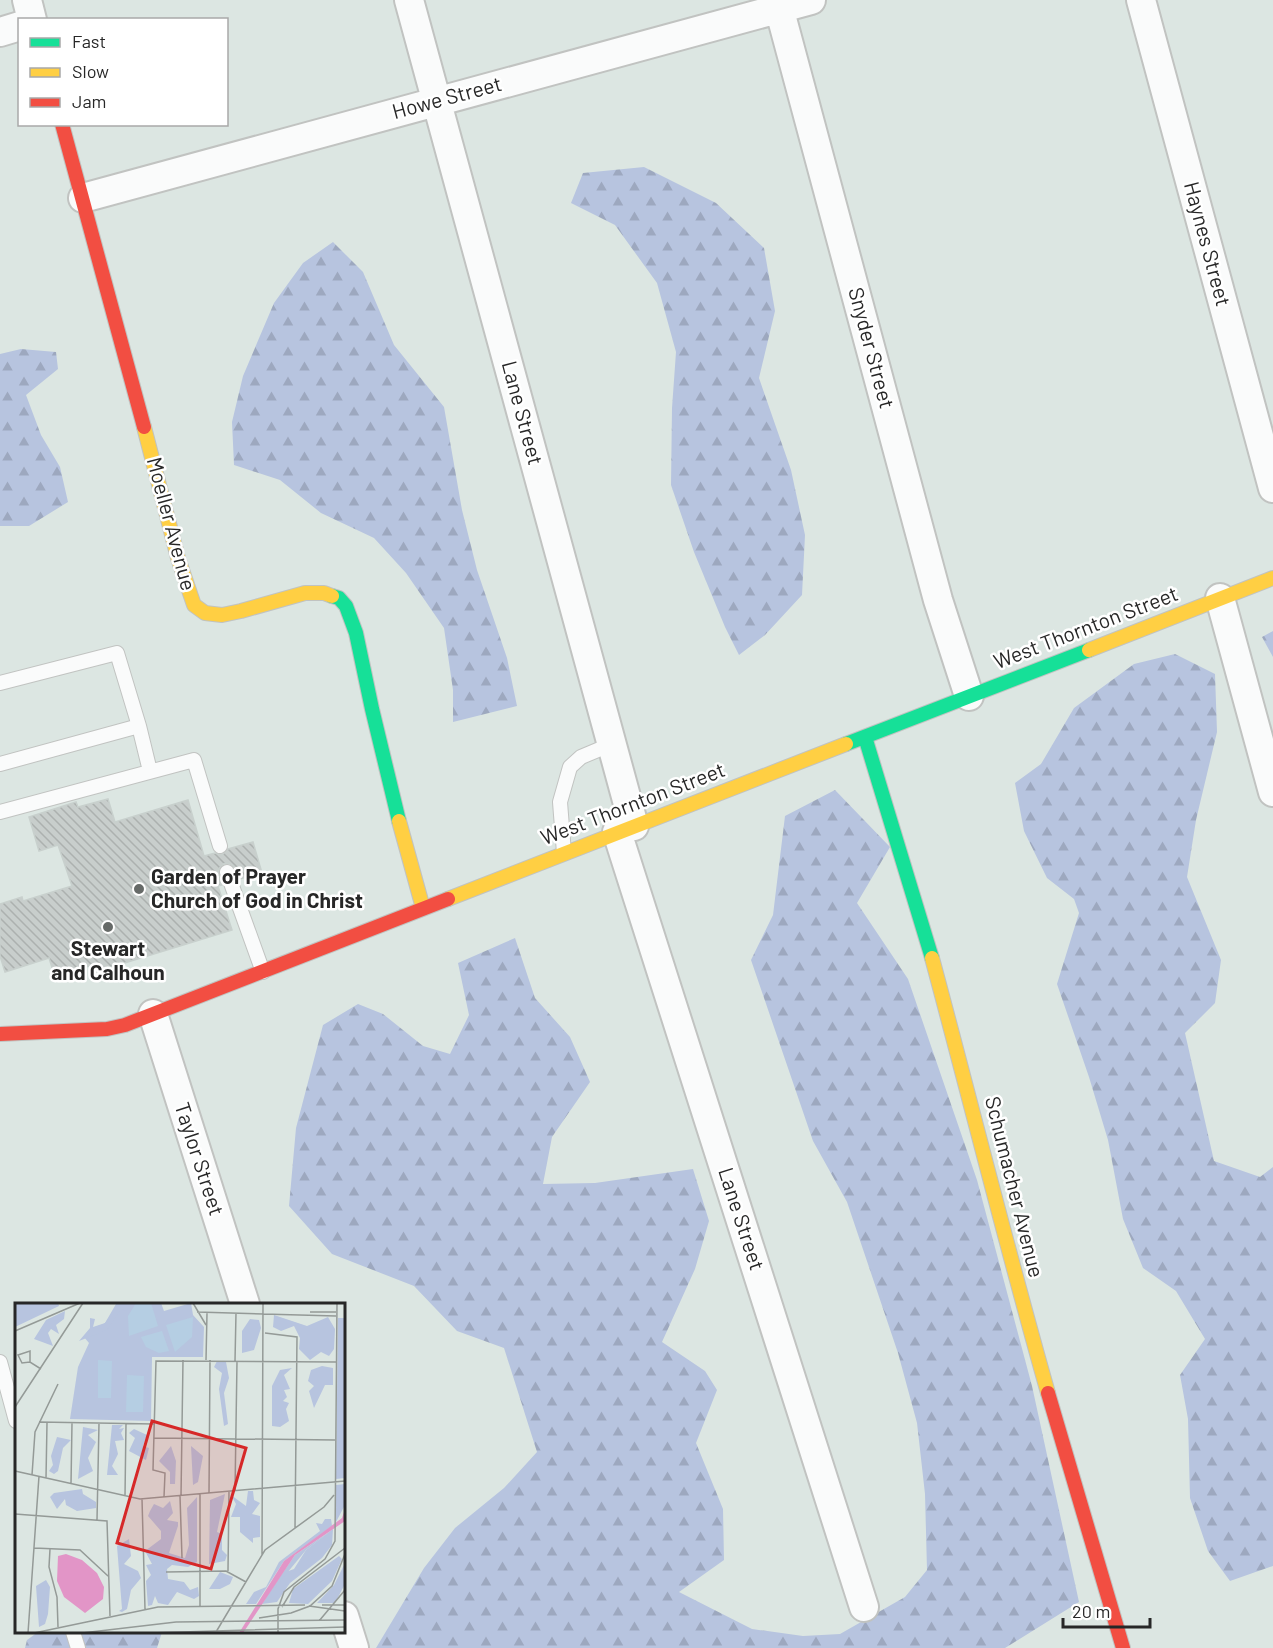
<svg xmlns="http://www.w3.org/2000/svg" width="1273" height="1648" viewBox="0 0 1273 1648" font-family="Barlow,sans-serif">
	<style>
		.forest { fill: url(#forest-firs) }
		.building { fill: url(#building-back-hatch); stroke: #c8d0cd; stroke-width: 1.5 }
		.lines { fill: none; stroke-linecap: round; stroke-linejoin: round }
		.lane-casing { stroke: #c1c3c1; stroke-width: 16 }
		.street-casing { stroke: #c1c3c1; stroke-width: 32 }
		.fast-casing { stroke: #c1c3c1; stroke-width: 16 }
		.slow-casing { stroke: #c1c3c1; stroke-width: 16 }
		.jam-casing { stroke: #c1c3c1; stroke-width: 16 }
		.lane { stroke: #fafbfb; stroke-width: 14 }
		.street { stroke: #fafbfb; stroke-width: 28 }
		.fast { stroke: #16e098; stroke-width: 14 }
		.slow { stroke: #ffcf43; stroke-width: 14 }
		.jam { stroke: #f24e42; stroke-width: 14 }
		.poi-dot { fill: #666a68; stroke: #fff; stroke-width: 2 }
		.labels { text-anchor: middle; stroke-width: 5; stroke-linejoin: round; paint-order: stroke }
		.street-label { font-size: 21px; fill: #272727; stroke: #fff }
		.poi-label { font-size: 21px; font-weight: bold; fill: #272727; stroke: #fff; text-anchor: start }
		.inset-road { fill: none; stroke: #949a97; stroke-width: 1.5 }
		.view { fill: #d62828; fill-opacity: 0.15; stroke: #d62828; stroke-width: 3 }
		.inset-edge { fill: none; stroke: #272727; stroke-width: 3 }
	</style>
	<defs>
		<pattern id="forest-firs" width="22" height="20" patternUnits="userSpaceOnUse" patternTransform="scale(1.5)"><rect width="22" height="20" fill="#b7c4df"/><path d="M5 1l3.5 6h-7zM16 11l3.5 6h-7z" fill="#9da8bf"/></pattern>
		<pattern id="building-back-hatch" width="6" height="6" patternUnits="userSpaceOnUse" patternTransform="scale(1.5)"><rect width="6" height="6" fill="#c8cecc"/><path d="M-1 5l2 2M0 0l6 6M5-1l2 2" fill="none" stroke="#acb1af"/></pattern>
	</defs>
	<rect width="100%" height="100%" fill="#dce6e2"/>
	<path class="forest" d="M644,167L716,203L764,248L775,311L759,378L791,470L805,535L802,595L765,635L739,655L725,627L694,552L671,485L672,408L676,352L657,283L615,225L571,203L583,173Z
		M333,242L363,272L394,345L444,407L462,510L477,570L507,658L517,706L453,722V690L444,628L406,573L374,538L321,513L280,480L234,465L232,422L243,376L274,303L303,263Z
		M21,349L56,352L58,369L26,395L41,435L60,467L68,502L29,526H0V354Z
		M1273,631V657L1262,637Z
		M1175,654L1215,674L1217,732L1196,820L1187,877L1221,960L1215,1003L1185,1033L1214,1161L1260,1177L1273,1167V1566L1230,1581L1208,1551L1190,1498L1188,1419L1180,1375L1205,1339L1176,1291L1143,1268L1123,1219L1108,1140L1089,1077L1057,984L1079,913L1074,899L1047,878L1024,831L1015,783L1041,764L1074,708L1134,664Z
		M835,790L890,847L857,903L908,979L977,1180L1032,1386L1079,1602L1005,1648H376L424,1568L455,1528L504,1488L537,1452L504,1348L457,1331L414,1286L332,1254L289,1206L296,1128L323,1025L358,1004L383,1014L423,1046L450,1054L469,1015L458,963L515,938L535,998L570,1037L590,1082L552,1137L543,1184L595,1183L693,1169L709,1221L695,1269L662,1342L705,1371L717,1390L696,1443L723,1509L724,1560L679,1592L752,1629L803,1636L840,1634L905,1597L927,1570L925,1494L917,1423L898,1353L847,1202L813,1141L751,960L773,915L785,816Z
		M38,1632H162L157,1648H25L27,1640Z"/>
	<path class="building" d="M108,799L115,822L188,800L204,856L215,853L222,855L228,849L253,842L262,873L239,879L235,868L229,863L223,864L218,870L222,885L218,886L232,930L95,972L92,965L55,977L49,958L5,972L0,956V904L22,897L23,901L72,886L58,845L39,851L29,817L76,802L78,807Z"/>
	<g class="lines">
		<g class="lane-casing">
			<path id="lane" d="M0,683L117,653L139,726L150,771
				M0,764L139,726
				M0,812L194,760L220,846
				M564,853L560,802L570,767L581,757L612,744
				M227,872L263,972
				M0,1362L16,1421
				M73,1632L78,1648"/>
		</g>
		<g class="street-casing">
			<path id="street" d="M27,0L32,20
				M409,0L634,826
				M777,0L938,600L969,696
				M1141,0L1273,488
				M0,32L20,26
				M83,198L811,0
				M1220,598L1273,792
				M617,832L864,1607
				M153,1014L245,1304
				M344,1616L354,1648"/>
		</g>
		<g class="fast-casing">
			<path id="fast" d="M332,596L339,598L346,606L356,633L372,709L399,821
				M865,737L932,958
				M846,744L1089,650"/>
		</g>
		<g class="slow-casing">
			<path id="slow" d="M144,427L178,558L194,605L205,613L222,615L241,611L305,593H324L332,596
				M1089,650L1273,578
				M399,821L423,908
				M448,899L846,744
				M932,958C971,1103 1007,1249 1048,1393"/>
		</g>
		<g class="jam-casing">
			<path id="jam" d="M62,124L144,427
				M0,1034L107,1029L125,1025L448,899
				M1048,1393L1123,1648"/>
		</g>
		<use href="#lane" class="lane"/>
		<use href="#street" class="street"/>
		<use href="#fast" class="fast"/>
		<use href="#slow" class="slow"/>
		<use href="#jam" class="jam"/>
	</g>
	<g class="poi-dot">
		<circle cx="139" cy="889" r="6"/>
		<circle cx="108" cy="927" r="6"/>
	</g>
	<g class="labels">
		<g class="street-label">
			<text transform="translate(447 98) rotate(-15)" y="7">Howe Street</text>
			<text transform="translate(1207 244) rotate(75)" y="7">Haynes Street</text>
			<text transform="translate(871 348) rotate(75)" y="7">Snyder Street</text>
			<text transform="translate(522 413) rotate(75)" y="7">Lane Street</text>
			<text transform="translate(171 524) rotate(75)" y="7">Moeller Avenue</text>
			<text transform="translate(1086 628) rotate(-21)" y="7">West Thornton Street</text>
			<text transform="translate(633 804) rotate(-21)" y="7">West Thornton Street</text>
			<text transform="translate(199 1159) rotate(72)" y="7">Taylor Street</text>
			<text transform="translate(1014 1187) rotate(76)" y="7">Schumacher Avenue</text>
			<text transform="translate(741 1219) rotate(72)" y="7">Lane Street</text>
		</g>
		<g class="poi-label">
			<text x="151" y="884">Garden of Prayer<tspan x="151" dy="24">Church of God in Christ</tspan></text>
			<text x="108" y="956" text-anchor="middle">Stewart<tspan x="108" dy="24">and Calhoun</tspan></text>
		</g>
	</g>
	<g transform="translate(15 1303)">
		<rect width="330" height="330" fill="#dce6e2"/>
		<path d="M114,0H146L149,8L176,0L178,12L189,24L188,54H137L136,118L55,116L63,64L74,40L69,34L90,20L101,5ZM323,15H330V175L321,176ZM330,181V202L321,219V182ZM318,226L317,242L307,255L275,280L262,299L247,301L268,270L279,266L291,247ZM324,253L327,256L317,278L293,301L274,300L278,286ZM330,260V281L320,300H302L319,282Z" fill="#b7c4df"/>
		<path d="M0,0H43L44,3L0,24ZM118,0L111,8L106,6L92,27L64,38L75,25V15L80,16L78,24L90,20L101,1ZM50,8L49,16L41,22L44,31L36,26L33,30L38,43L19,36L31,17ZM259,12L292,23L313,14L320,26L319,46L314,53L306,49L295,57L284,46L285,35L279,23L266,28L258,24ZM235,16L244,17L246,25L239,47L227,50V28ZM202,58L211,59L214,75L209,90L213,121L209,123L204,86L207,70L199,64ZM307,63L318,65V82H310L299,105L294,88L299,83L293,78L296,67ZM277,65L269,72L275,86L269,87L272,94L268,98L274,100L271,106L274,118L265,124L257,123V83L265,67ZM97,122H108L104,126L109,125L106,130L109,137L100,138L103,151L97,163L103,172H92ZM68,124L83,127L73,132L81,139L73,155L78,168L63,176ZM119,126L132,132L128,143L134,145L131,157L114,148L120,135L114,130ZM42,134L56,137L48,145L43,168L39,171L34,168L38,162L36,153ZM156,143L161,158L160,181H155V169L144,158ZM176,143L188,153L183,179L178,182ZM67,186L68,191L81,199V205L62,208L51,202L50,196L42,206L35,194L39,190ZM233,188H238L239,197L245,200L237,211L245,213V234L238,235V240L225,229V214H216L221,201L216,192L231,203ZM210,191L202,229L207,231V247L212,252L210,258L194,261L195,197ZM182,194V259L173,264L157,262L152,266L153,276L169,279L175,287L183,284L184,293L179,296L162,289L153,302L143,300L140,293L137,302L133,303L131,278L136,272L131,262L137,261L130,248L146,236V228L133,213L135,208L139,201L148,205L155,198L158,210L152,217L163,219V223L154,250L170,255L174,242L172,205ZM310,216H316L317,223L269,258L241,301H231L239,289L251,284L264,259L305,228L301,220L307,221ZM317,227L291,247L248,299L280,252ZM114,236L116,253L109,261L123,268L126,275L116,287L112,306L107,309L104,308L107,306L102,243ZM205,269L218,274L215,281L205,286H194ZM31,277L35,284L33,311L30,321L24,324L21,283Z" fill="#b7c4df"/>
		<path d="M121,0H136L143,23L114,33L113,13ZM178,14L177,34L160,49L151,22ZM147,28L154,48L144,50L131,44L126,34ZM83,57L97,58L96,95H83ZM112,72L129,73L128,109H111Z" fill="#b5cee3"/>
		<path d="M330,206V218L280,252L228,330H224L269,258L327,215ZM51,251L67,257L82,270L89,284L88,296L70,310L49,294L42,278L43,253Z" fill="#e295c7"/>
		<path class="inset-road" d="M178,0L191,22M182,9L321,13M295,9H321M0,28L65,0M250,30L282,34L280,226M191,57L192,10M220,58L221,10M15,59V48L3,52L7,60L15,59L26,66M0,104L68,0M24,119L139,121M139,135L320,137M0,168L125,196L330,178M17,172L20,129L43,81M31,175L32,120M56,181L57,120M220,188L222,58M194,190L195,57M185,191V304M110,193L111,120M165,193L167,255M166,193L168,57M149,194L150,170L138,167L141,58L321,59M127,196L130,306M0,211L92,218L95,313M82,217L84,120M19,245L65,247L93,273M35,246L34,264L42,294L43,324M247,253L248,0M213,268L214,188M151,269L211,268L231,279M307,302H330M294,303L330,308M267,304L279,284L330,245M244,315L276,310L295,303L317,283L330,251M304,318L330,287M201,329L250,247L309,204L319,192M13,330L24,173M19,330L143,304L290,302M67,330L161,319L330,317M134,330L330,324M263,330V306L269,289L310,256L320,238L322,0"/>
		<path class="view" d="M137,118L231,145L196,266L102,240Z"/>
		<rect width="330" height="330" class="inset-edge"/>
	</g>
	<rect x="18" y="18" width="210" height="108" fill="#ffffff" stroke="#a9a9a9" stroke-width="1.5"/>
	<rect x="30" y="38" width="30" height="9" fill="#16e098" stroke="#a9a9a9" stroke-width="1.5"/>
	<text x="72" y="48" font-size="18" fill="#272727">Fast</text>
	<rect x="30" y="68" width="30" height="9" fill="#ffcf43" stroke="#a9a9a9" stroke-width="1.5"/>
	<text x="72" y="78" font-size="18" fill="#272727">Slow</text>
	<rect x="30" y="98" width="30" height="9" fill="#f24e42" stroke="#a9a9a9" stroke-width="1.5"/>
	<text x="72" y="108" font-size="18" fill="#272727">Jam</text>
	<path d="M1063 1618v9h87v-9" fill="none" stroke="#272727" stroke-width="3"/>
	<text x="1072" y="1618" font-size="18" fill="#272727" stroke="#ffffff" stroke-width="4.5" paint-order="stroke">20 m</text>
</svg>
